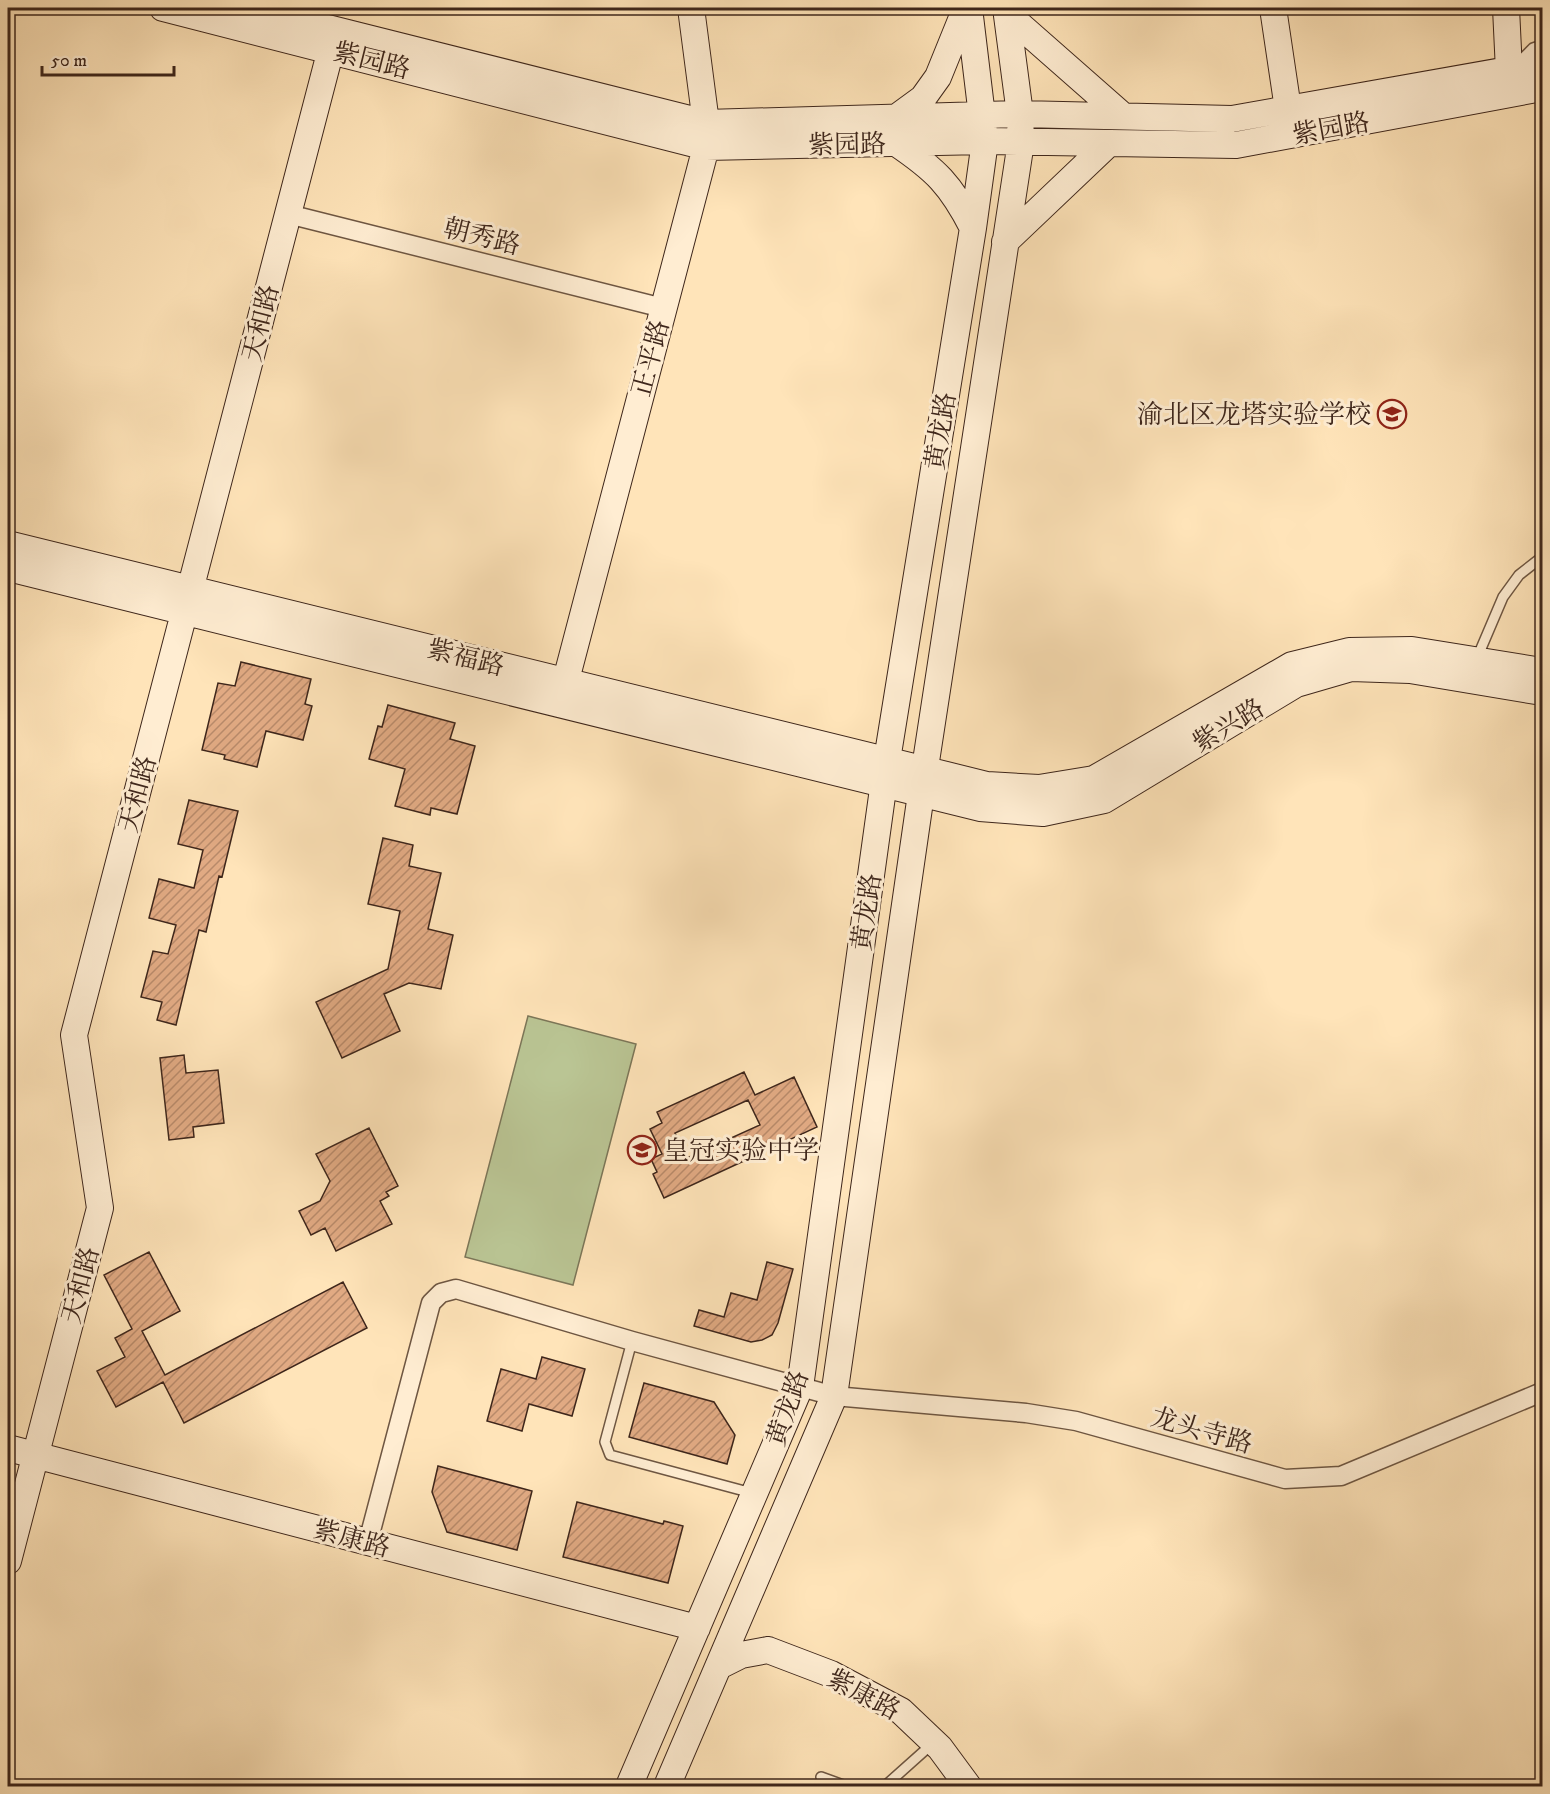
<svg xmlns="http://www.w3.org/2000/svg" width="1550" height="1794" viewBox="0 0 1550 1794" font-family="'IM FELL DW Pica','Noto Serif SC',serif">
	<style>
		.garden { fill: #bac594; stroke: #7c7658; stroke-width: 1.5 }
		.building { fill: url(#building-hatch); stroke: #3e261b; stroke-width: 1.5; fill-rule: evenodd }
		.lines { fill: none; stroke-linecap: round; stroke-linejoin: round }
		.lane-casing { stroke: #6e5642; stroke-width: 12 }
		.street-casing { stroke: #6e5642; stroke-width: 21 }
		.secondary-casing { stroke: #3e261b; stroke-width: 28 }
		.lane { stroke: #ffedd2; stroke-width: 9 }
		.street { stroke: #ffedd2; stroke-width: 18 }
		.secondary { stroke: #ffedd2; stroke-width: 26 }
		.labels { text-anchor: middle; stroke-width: 6; stroke-linejoin: round; paint-order: stroke }
		.street-label { font-size: 26px; fill: #3e261b; stroke: #ffedd2 }
		.poi-label { font-size: 26px; fill: #3e261b; stroke: #ffedd2; text-anchor: end }
	</style>
	<defs>
		<pattern id="building-hatch" width="6" height="6" patternUnits="userSpaceOnUse" patternTransform="scale(1.5)"><rect width="6" height="6" fill="#e1aa83"/><path d="M-1 1l2-2M0 6l6-6M5 7l2-2" fill="none" stroke="#b88a6a"/></pattern>
	</defs>
	<rect width="100%" height="100%" fill="#ffe4b9"/>
	<filter id="stains"><feTurbulence type="fractalNoise" baseFrequency=".00333" numOctaves="4"/><feColorMatrix values="0 0 0 0 .2 0 0 0 0 .09 0 0 0 0 .02 0 0 0 .5 -.17"/></filter>
	<radialGradient id="worn" r=".72"><stop offset=".6" stop-color="#630" stop-opacity="0"/><stop offset="1" stop-color="#630" stop-opacity=".3"/></radialGradient>
	<path class="garden" d="M528,1016L636,1044L573,1285L465,1257Z"/>
	<path class="building" d="M241,662L311,679L305,704L312,706L303,740L266,731L257,767L224,759L225,755L202,750L218,683L235,686Z
		M388,705L455,723L450,739L475,746L457,814L431,808L430,815L395,806L405,769L369,759L378,726L382,727Z
		M189,800L238,811L222,877L219,876L206,932L199,930L176,1025L157,1020L162,1002L141,997L153,951L168,954L176,925L149,918L159,879L194,888L203,850L178,844Z
		M383,838L413,845L409,866L441,873L428,929L453,935L441,989L409,983L384,994L400,1031L342,1058L316,1002L388,969L400,911L368,904Z
		M184,1055L186,1073L218,1070L224,1123L193,1127L194,1137L169,1140L160,1058Z
		M744,1072L755,1095L794,1077L817,1127L664,1198L653,1174L657,1172L651,1159L662,1154L650,1129L662,1123L657,1112ZM748,1100L760,1125L687,1158L675,1133Z
		M369,1128L398,1186L386,1192L389,1196L380,1201L392,1224L336,1251L325,1228L311,1235L299,1211L320,1201L330,1181L316,1154Z
		M149,1252L180,1311L142,1331L165,1375L343,1282L367,1328L184,1423L163,1382L116,1407L97,1371L125,1357L115,1338L132,1329L104,1275Z
		M767,1262L793,1269L778,1323L772,1335L762,1340L751,1342L694,1326L699,1310L724,1317L731,1293L757,1300Z
		M542,1357L585,1369L572,1416L529,1404L522,1431L487,1421L501,1369L536,1379Z
		M644,1383L714,1402L735,1435L727,1464L629,1437Z
		M438,1466L532,1491L517,1550L447,1532L432,1492Z
		M577,1502L663,1524L664,1521L683,1526L668,1583L563,1557Z"/>
	<g class="lines">
		<g class="lane-casing">
			<path id="lane" d="M1520,61L1533,48L1542,45
				M1477,658L1503,597L1519,575L1542,557
				M632,1341L605,1442L610,1455L752,1493
				M821,1777L846,1786
				M885,1786L932,1744"/>
		</g>
		<g class="street-casing">
			<path id="street" d="M288,214L663,308
				M368,1542L431,1303L441,1293L456,1289L632,1341L834,1396L1026,1413L1076,1421L1285,1479L1341,1476L1542,1392"/>
		</g>
		<g class="secondary-casing">
			<path id="secondary" d="M163,8L706,147L985,141L1236,145L1542,88
				M248,8L706,123L1020,114L1232,119L1542,64
				M1273,8L1288,109
				M1506,8L1509,71
				M1007,14L1123,116
				M897,117L923,98L938,77L966,8
				M896,143C936,170 951,185 973,228
				M1005,242L1109,143
				M8,544L987,785L1039,788L1094,779L1292,665L1349,651L1412,650L1542,671
				M8,568L980,808L1043,813L1104,800L1296,684L1351,668L1410,670L1542,692
				M561,699L706,147V123L691,8
				M8,1448L697,1628
				M8,1561L100,1208L74,1035L336,30
				M768,1650L831,1674L901,1711L940,1748L968,1786
				M719,1666L741,1655L768,1650
				M629,1786L800,1387L887,760L973,228L985,141L969,8
				M667,1786L834,1396L921,794L1021,142L1020,114L1006,8"/>
		</g>
		<use href="#lane" class="lane"/>
		<use href="#street" class="street"/>
		<use href="#secondary" class="secondary"/>
	</g>
	<defs>
		<g id="school-ring" transform="scale(1.5)"><circle r="9.5" fill="#ffedd2" stroke="#8f2418" stroke-width="1.5"/><path d="M0-5L7-2L0 1L-7-2ZM-4 1L0 2.5L4 1V4Q0 6-4 4Z" fill="#8f2418"/></g>
	</defs>
	<g fill-rule="evenodd">
		<use href="#school-ring" x="1392" y="414"/>
		<use href="#school-ring" x="642" y="1150"/>
	</g>
	<g class="labels">
		<g class="street-label">
			<text transform="translate(372 60) rotate(14)" y="9">紫园路</text>
			<text transform="translate(1331 128) rotate(-10)" y="9">紫园路</text>
			<text transform="translate(847 144) rotate(-1)" y="9">紫园路</text>
			<text transform="translate(482 236) rotate(14)" y="9">朝秀路</text>
			<text transform="translate(260 323) rotate(-76)" y="9">天和路</text>
			<text transform="translate(650 358) rotate(-75)" y="9">正平路</text>
			<text transform="translate(940 431) rotate(-81)" y="9">黄龙路</text>
			<text transform="translate(466 657) rotate(14)" y="9">紫福路</text>
			<text transform="translate(1228 725) rotate(-31)" y="9">紫兴路</text>
			<text transform="translate(137 794) rotate(-75)" y="9">天和路</text>
			<text transform="translate(866 912) rotate(-82)" y="9">黄龙路</text>
			<text transform="translate(80 1285) rotate(-75)" y="9">天和路</text>
			<text transform="translate(787 1408) rotate(-71)" y="9">黄龙路</text>
			<text transform="translate(1202 1430) rotate(16)" y="9">龙头寺路</text>
			<text transform="translate(352 1538) rotate(15)" y="9">紫康路</text>
			<text transform="translate(864 1694) rotate(28)" y="9">紫康路</text>
		</g>
		<g class="poi-label">
			<text x="1371" y="423">渝北区龙塔实验学校</text>
			<text x="663" y="1159" text-anchor="start">皇冠实验中学</text>
		</g>
	</g>
	<rect width="1550" height="1794" fill="none" stroke="#ffe4b9" stroke-width="30"/>
	<rect x="9" y="9" width="1532" height="1776" fill="none" stroke="#3e261b" stroke-width="3"/>
	<rect x="15" y="15" width="1520" height="1764" fill="none" stroke="#3e261b" stroke-width="1.5"/>
	<path d="M42 66v9h132v-9" fill="none" stroke="#3e261b" stroke-width="3"/>
	<text x="51" y="66" font-size="18" fill="#3e261b" stroke="#ffedd2" stroke-width="4.5" paint-order="stroke">50 m</text>
	<rect width="100%" height="100%" filter="url(#stains)"/>
	<rect width="100%" height="100%" fill="url(#worn)"/>
</svg>
